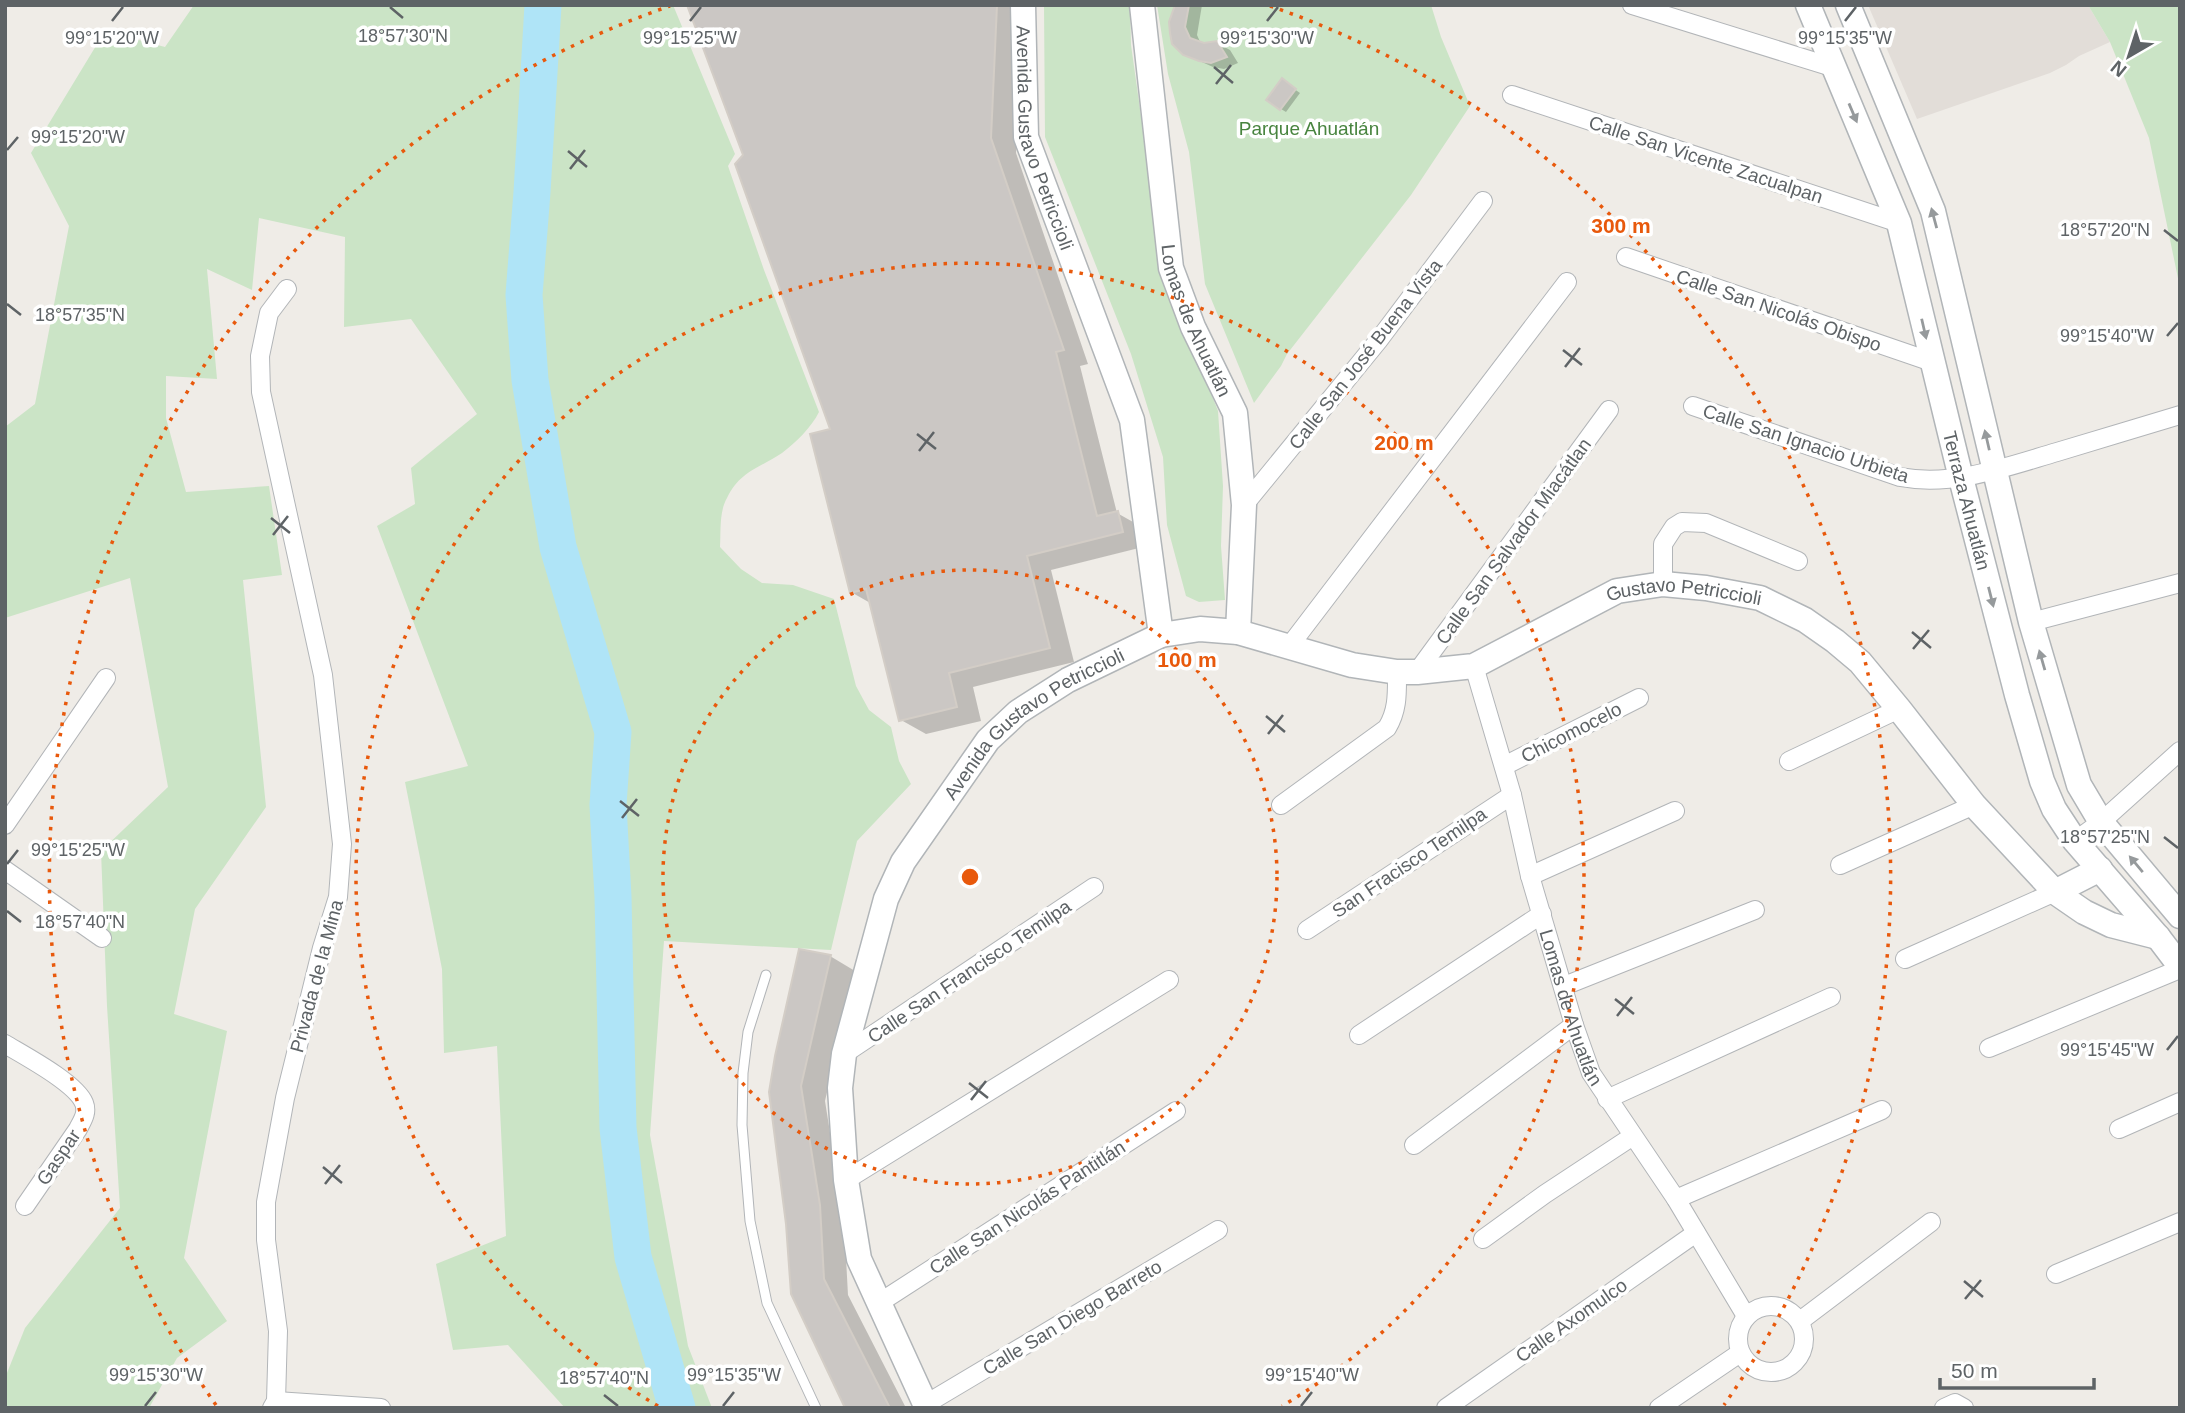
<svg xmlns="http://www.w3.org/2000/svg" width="2185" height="1413" viewBox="0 0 2185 1413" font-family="Helvetica,sans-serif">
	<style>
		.education { fill: #e2ddd8 }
		.green { fill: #cbe4c6 }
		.shadow { fill: #0003 }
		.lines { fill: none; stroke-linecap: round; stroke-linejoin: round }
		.river { stroke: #afe4f7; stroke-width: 37 }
		.building { fill: #cbc7c4; stroke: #d3cdc6; stroke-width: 2 }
		.lane-casing { stroke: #b2b5b8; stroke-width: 11 }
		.street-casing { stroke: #b2b5b8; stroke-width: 20 }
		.secondary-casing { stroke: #b1b5b8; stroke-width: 27 }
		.lane { stroke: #fff; stroke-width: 9 }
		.street { stroke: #fff; stroke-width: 18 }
		.secondary { stroke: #fff; stroke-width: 24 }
		.oneway { fill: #969a9c }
		.ticks { fill: none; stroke: #5e6366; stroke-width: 2.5 }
		.ring { fill: none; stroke: #e8590c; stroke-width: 3.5; stroke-dasharray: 3.5 7 }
		.labels { text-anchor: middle; stroke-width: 7; stroke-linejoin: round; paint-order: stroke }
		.park-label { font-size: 19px; fill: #48843f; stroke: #fff }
		.street-label { font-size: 19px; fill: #5e6366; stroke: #fff }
		.ticks-label { font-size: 18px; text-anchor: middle; fill: #5e6366; stroke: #fff; stroke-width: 7; stroke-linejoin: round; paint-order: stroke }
		.centre { fill: #e8590c; stroke: #fff; stroke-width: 3.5 }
		.ring-label { font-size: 21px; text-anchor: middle; font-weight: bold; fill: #e8590c; stroke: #fff; stroke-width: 7; stroke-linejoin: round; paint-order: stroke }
	</style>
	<rect width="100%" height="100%" fill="#efece7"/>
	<path class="education" d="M1868,5H2088L2110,42L2079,56L2066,65L2050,73L1917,119Z"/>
	<path class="green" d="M194,5H673L735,154L728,166L764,270L819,412C811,428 796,442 782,453C760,468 740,471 727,498C719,512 721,531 720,547L741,569L762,583L793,585L834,599L856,686L869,710L891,727L899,761L911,784L857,841L831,950L664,941L650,1135L688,1346L712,1408H565L508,1345L453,1350L436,1264L506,1236L497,1046L444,1053L442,969L405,782L468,766L377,526L415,504L411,468L477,414L411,319L344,327L345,237L259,218L252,290L207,269L217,379L166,376V418L186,492L269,486L282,575L243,580L266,807L195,909L174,1014L227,1031L184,1258L227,1321L177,1358L149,1408H5V1378L25,1328L120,1208L107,1006L101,851L168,787L130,578L5,618V427L35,404L69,226L31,153L105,31L165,47Z
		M1044,5H1130L1131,45L1141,116L1155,189L1157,255L1218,411L1223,486L1221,546L1225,600L1199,602L1186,596L1167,525L1163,457L1131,354L1045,137Z
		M1157,5H1431L1441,37L1470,106L1411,195L1287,354L1281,366L1254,403L1205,284L1189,152L1168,74Z
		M2088,5H2180V288L2149,138L2110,42Z"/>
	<path class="shadow" d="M689,5H1022L1016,153L1088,364L1080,366L1117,513L1142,527L1147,546L1051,570L1074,662L973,687L981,721L926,734L901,720L872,604L851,592L832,430L745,155Z
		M1176,5H1202L1197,35L1201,44L1217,43L1230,50L1238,63L1224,69L1213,67L1184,54Z
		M1287,84L1300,93L1286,112L1281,109Z
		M830,956L855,971L825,1101L844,1221L848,1295L906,1408H847L788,1224L771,1092Z"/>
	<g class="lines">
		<path class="river" d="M543,5L532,192L524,295L530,380L558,547L613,732L608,805L613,897L618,1128L633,1257L677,1408"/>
	</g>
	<path class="building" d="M687,5H997L991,138L1064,350L1056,352L1097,516L1118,511L1123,532L1027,556L1050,648L949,673L957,707L899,721L866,589L850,593L810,434L830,429L735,164L743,155Z
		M1175,5H1189L1185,27L1190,38L1204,43L1217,41L1227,57L1211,63L1199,61L1183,55L1172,44L1170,33L1169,22Z
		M1282,78L1296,89L1280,110L1266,100Z
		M799,949L831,955L801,1086L820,1205L824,1279L890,1408H845L791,1294L786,1224L769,1092L775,1056Z"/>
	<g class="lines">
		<g class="lane-casing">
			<path id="lane" d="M766,975L748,1032L743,1073L742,1125L750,1221L767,1303L816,1408"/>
		</g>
		<g class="street-casing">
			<g id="street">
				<path d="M1632,5L1835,68"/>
				<path d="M1512,95L1899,223"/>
				<path d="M1626,257L1932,362"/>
				<path d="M1693,406L1900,477C1953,487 2006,467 2057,452C2098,440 2139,427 2180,415"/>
				<path d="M1244,505L1378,341L1483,201"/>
				<path d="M1663,584V544L1674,527L1682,522L1706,523L1798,561"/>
				<path d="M2031,622L2180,583"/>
				<path d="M1288,648L1567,282"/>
				<path id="s1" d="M1474,666L1512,795L1530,876L1574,1025L1591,1073L1676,1199L1746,1316"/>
				<path d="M1417,672L1609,410"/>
				<path d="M1789,761L1899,709"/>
				<path d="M1504,766L1639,698"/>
				<path d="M1281,805L1387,728C1398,710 1397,693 1397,672"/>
				<path d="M5,825L106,678"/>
				<path d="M2075,841L2101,822L2180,751"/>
				<path d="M1840,865L1974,805"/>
				<path d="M5,870L102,938"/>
				<path d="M1530,876L1675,811"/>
				<path d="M1307,930L1512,795"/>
				<path d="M1905,959L2055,892"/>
				<path d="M1564,986L1755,910"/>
				<path d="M1359,1035L1542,914"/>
				<path d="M5,1044C25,1056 76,1083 84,1103C88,1113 82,1121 78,1129L25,1206"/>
				<path d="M1989,1048L2180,969"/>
				<path d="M844,1054L1094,887"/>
				<path d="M1607,1099L1831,997"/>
				<path d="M2119,1129L2180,1102"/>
				<path d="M1414,1145L1574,1025"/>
				<path d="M846,1180L1169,980"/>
				<path d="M1676,1199L1882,1110"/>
				<path d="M1483,1239L1545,1194L1633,1136"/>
				<path d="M2056,1274L2180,1222"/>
				<path d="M879,1303L1176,1111"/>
				<circle cx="1771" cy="1339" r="33"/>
				<path d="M1800,1321L1931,1222"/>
				<path d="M276,1401L381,1408"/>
				<path d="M926,1404L1218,1230"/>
				<path d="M272,1408L276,1401L278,1331L266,1240V1202L285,1098L322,948L338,897L342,844L323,675L261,392L260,356L269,313L287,289"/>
				<path d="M1446,1408L1696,1233"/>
				<path d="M1659,1408L1740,1353"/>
				<path d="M1944,1408L1955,1403L1964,1408"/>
			</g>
		</g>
		<g class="secondary-casing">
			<g id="secondary">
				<path id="s2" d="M1023,5L1026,137L1132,420L1161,635"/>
				<path id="s3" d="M1142,5L1171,268L1193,327L1235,413L1244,505L1238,632"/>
				<path id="s4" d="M1808,5L1899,223L1961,478L2017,695L2042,781L2054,809L2075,841L2158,937L2180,966"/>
				<path d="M1848,5L1933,211L2031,622L2079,785L2101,822L2180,916"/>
				<path d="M2055,892L2100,869"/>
				<path id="s5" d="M927,1408L859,1259L846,1180L840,1088L844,1054L886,899L903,862L988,740L1018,712L1068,680L1161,635L1200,629L1238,632L1352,665L1397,672H1417L1474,666L1617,591L1663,584L1706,588L1760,598L1805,620L1835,641L1860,662L1899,709L1974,805L2055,892L2084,912L2111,925L2158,937"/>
			</g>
		</g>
		<use href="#lane" class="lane"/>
		<use href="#street" class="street"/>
		<use href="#secondary" class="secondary"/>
	</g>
	<defs><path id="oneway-solid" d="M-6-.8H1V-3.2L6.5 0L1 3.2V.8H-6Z" transform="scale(1.75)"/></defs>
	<g class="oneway">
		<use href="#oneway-solid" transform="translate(1853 113) rotate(67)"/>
		<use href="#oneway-solid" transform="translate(1934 218) rotate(-105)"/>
		<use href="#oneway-solid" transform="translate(1924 329) rotate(77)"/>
		<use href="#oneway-solid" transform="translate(1987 440) rotate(-103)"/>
		<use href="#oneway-solid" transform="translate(1991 597) rotate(76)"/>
		<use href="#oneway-solid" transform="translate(2042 660) rotate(-106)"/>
		<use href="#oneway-solid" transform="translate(2136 864) rotate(-130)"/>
	</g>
	<path class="ticks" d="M390,7L403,18M112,21L123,7M690,21L701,7M1267,21L1278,7M1845,21L1856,7M1214,67L1233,83M1216,84L1231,65M7,150L18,137M568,151L587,167M570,169L585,150M2164,230L2178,241M7,304L21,315M2167,336L2178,323M1563,350L1582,365M1565,367L1580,348M917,434L936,449M919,451L934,432M271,518L290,533M273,535L288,516M1912,632L1931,648M1913,649L1929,630M1266,716L1285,732M1268,734L1283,715M620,801L639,816M622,818L637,799M2164,837L2178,848M7,864L18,850M7,911L21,922M1615,999L1634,1014M1617,1016L1632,997M2167,1050L2178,1036M969,1083L988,1098M971,1100L986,1081M323,1167L342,1183M325,1184L340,1165M1964,1281L1983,1297M1965,1299L1981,1280M604,1395L618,1406M145,1406L156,1392M723,1406L734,1392M1301,1406L1312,1392"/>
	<g class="ring">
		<circle cx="970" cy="877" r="307"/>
		<path d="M658 1406A614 614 0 1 1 1282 1406"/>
		<path d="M216 1405A921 921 0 0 1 670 6M1270 6A921 921 0 0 1 1724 1405"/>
	</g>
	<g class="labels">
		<g class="park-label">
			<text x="1309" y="135">Parque Ahuatlán</text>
		</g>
		<g class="street-label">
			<text dy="7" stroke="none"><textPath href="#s2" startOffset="136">Avenida Gustavo Petriccioli</textPath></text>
			<text transform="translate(1706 159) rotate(18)" y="7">Calle San Vicente Zacualpan</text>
			<text transform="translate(1779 310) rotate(19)" y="7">Calle San Nicolás Obispo</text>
			<text dy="7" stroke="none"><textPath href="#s3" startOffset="322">Lomas de Ahuatlán</textPath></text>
			<text transform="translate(1365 354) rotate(-52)" y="7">Calle San José Buena Vista</text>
			<text transform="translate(1806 443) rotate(18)" y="7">Calle San Ignacio Urbieta</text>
			<text dy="7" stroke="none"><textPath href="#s4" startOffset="522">Terraza Ahuatlán</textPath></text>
			<text transform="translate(1513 541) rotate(-54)" y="7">Calle San Salvador Miacátlan</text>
			<text dy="7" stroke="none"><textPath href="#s5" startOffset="1472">Gustavo Petriccioli</textPath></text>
			<text dy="7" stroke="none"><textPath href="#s5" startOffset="766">Avenida Gustavo Petriccioli</textPath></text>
			<text transform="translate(1571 732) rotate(-27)" y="7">Chicomocelo</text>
			<text transform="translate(1409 862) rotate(-34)" y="7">San Fracisco Temilpa</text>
			<text transform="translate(969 971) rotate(-34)" y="7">Calle San Francisco Temilpa</text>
			<text transform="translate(316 976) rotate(-75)" y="7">Privada de la Mina</text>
			<text dy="7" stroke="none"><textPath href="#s1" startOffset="355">Lomas de Ahuatlán</textPath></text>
			<text transform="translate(58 1157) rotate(-56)" y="7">Gaspar</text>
			<text transform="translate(1027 1207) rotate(-33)" y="7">Calle San Nicolás Pantitlán</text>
			<text transform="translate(1072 1317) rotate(-31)" y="7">Calle San Diego Barreto</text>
			<text transform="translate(1571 1320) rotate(-35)" y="7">Calle Axomulco</text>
		</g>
	</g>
	<g class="ticks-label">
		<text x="403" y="42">18°57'30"N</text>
		<text x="112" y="44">99°15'20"W</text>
		<text x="690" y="44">99°15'25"W</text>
		<text x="1267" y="44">99°15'30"W</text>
		<text x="1845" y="44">99°15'35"W</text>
		<text x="78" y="143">99°15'20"W</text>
		<text x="2105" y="236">18°57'20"N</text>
		<text x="80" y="321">18°57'35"N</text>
		<text x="2107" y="342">99°15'40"W</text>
		<text x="2105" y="843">18°57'25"N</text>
		<text x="78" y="856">99°15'25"W</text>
		<text x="80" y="928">18°57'40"N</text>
		<text x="2107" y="1056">99°15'45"W</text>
		<text x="156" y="1381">99°15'30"W</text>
		<text x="734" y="1381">99°15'35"W</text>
		<text x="1312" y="1381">99°15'40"W</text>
		<text x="604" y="1384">18°57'40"N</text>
	</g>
	<circle cx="970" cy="877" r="10" class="centre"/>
	<g class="ring-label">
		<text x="1621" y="233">300 m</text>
		<text x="1404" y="450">200 m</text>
		<text x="1187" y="667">100 m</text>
	</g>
	<rect width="2185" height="1413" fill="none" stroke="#5e6366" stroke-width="14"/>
	<g transform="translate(2129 56) rotate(219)" stroke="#ffffff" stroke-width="5" paint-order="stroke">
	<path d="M0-5L12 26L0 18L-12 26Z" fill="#5e6366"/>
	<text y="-10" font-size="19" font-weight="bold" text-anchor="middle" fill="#5e6366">N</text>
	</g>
	<path d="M1940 1378v10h154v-10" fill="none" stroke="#5e6366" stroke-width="3.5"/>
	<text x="1951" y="1378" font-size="21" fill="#5e6366" stroke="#ffffff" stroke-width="5" paint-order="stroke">50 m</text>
</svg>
